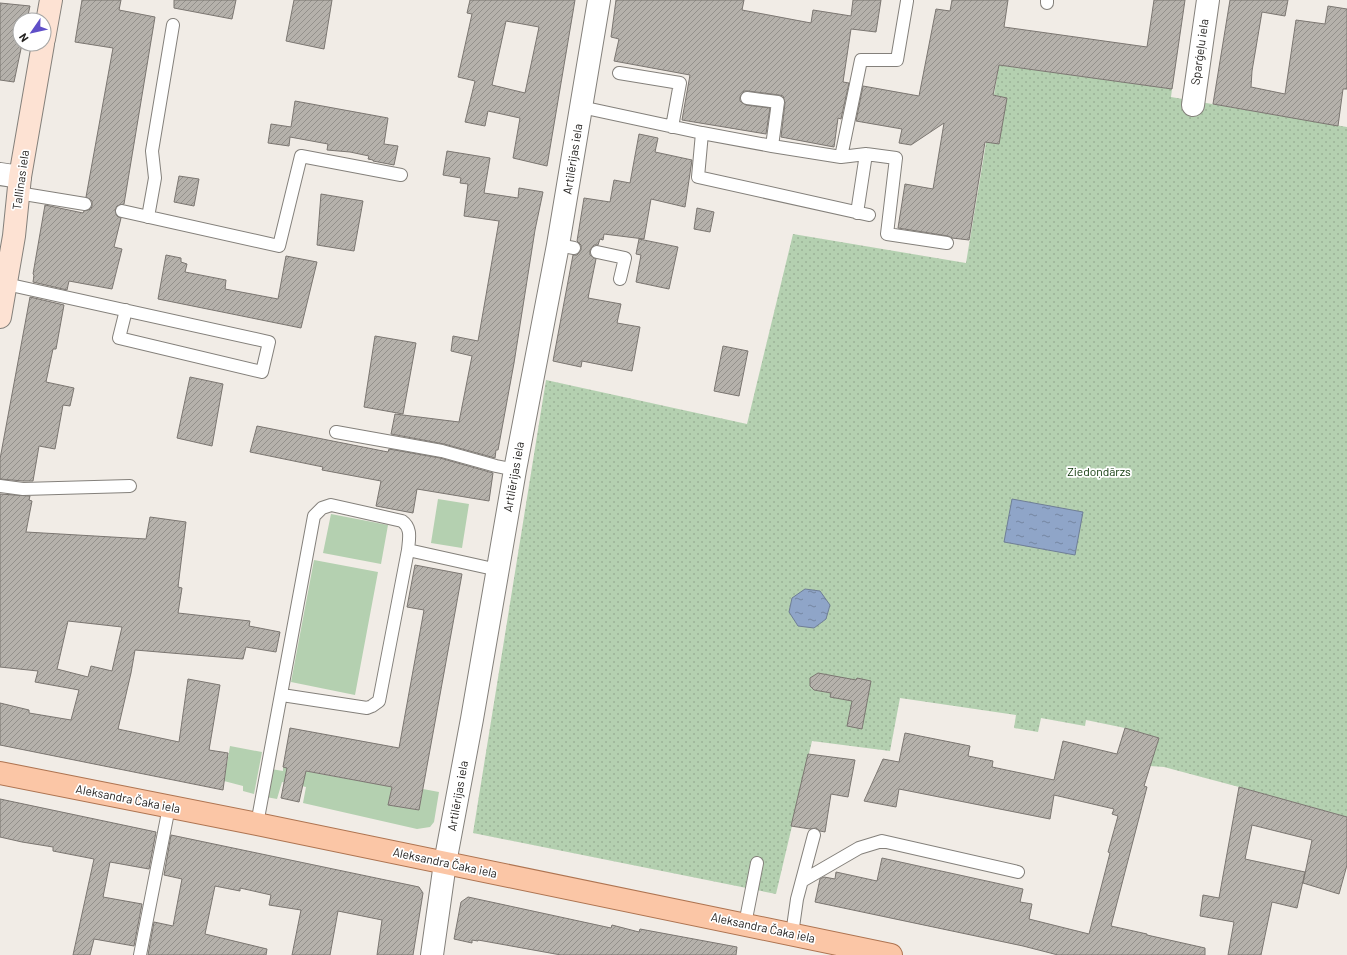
<svg xmlns="http://www.w3.org/2000/svg" width="1347" height="955" viewBox="0 0 1347 955" font-family="Barlow,sans-serif">
	<style>
		.grass { fill: #b4d0b0 }
		.park { fill: url(#park-dots) }
		.water { fill: url(#water-ripples); stroke: #6f7e96 }
		.building { fill: url(#building-hatch); stroke: #7b7671; fill-rule: evenodd }
		.lines { fill: none; stroke-linecap: round; stroke-linejoin: round }
		.lane-casing { stroke: #84807b; stroke-width: 14 }
		.street-casing { stroke: #84807b; stroke-width: 24 }
		.secondary-casing { stroke: #84807b; stroke-width: 24 }
		.primary-casing { stroke: #ae7451; stroke-width: 24 }
		.lane { stroke: #fff; stroke-width: 12 }
		.street { stroke: #fff; stroke-width: 22 }
		.secondary { stroke: #fde2d3; stroke-width: 22 }
		.primary { stroke: #fbc6a6; stroke-width: 22 }
		.labels { text-anchor: middle; stroke-width: 3.5; stroke-linejoin: round; paint-order: stroke }
		.street-label { font-size: 12px; fill: #242220; stroke: #fff }
		.park-label { font-size: 12px; fill: #083304; stroke: #fff }
	</style>
	<defs>
		<pattern id="park-dots" width="8" height="8" patternUnits="userSpaceOnUse"><rect width="8" height="8" fill="#b4d0b0"/><path d="M2 2h.1M6 6h.1" fill="none" stroke="#9bb297" stroke-width="1.8" stroke-linecap="round"/></pattern>
		<pattern id="water-ripples" width="26" height="14" patternUnits="userSpaceOnUse"><rect width="26" height="14" fill="#8fa5c8"/><path d="M2 4q2-2 4 0t4 0M15 11q2-2 4 0t4 0" fill="none" stroke="#7586a2"/></pattern>
		<pattern id="building-hatch" width="6" height="6" patternUnits="userSpaceOnUse"><rect width="6" height="6" fill="#b5b1ab"/><path d="M-1 1l2-2M0 6l6-6M5 7l2-2" fill="none" stroke="#93908b"/></pattern>
	</defs>
	<rect width="100%" height="100%" fill="#f1ece6"/>
	<path class="grass" d="M438,499L469,504L462,548L431,543Z
		M331,514L388,525L381,564L323,553Z
		M314,560L378,572L355,695L291,682Z
		M230,746L262,752L254,794L243,791V786L224,781Z
		M283,767L392,787L388,805L419,810L423,789L439,792L434,822L430,827L417,829L303,803L306,787L282,782L277,799L266,797L271,769L283,771Z"/>
	<path class="park" d="M999,65L1172,89L1171,97L1347,127V817L1239,787L1164,767L1150,766L1159,738L1125,728L1086,720L1085,726L1041,718L1038,732L1014,728L1016,715L900,698L890,751L812,741L776,894L473,833L546,380L747,424L793,234L966,263Z"/>
	<path class="water" d="M1012,499L1083,512L1075,555L1004,542Z
		M805,589L820,591L830,605L826,619L814,628L798,626L789,612L792,598Z"/>
	<path class="building" d="M82,0H121L119,10L155,17L124,204L117,206L115,210L117,216L121,218L114,247L122,249L112,289L69,281L67,290L33,282L34,275L33,274L45,205L83,213L84,211L91,209L92,206V201L86,197L113,48L75,42Z
		M174,0H236L232,19L174,8Z
		M294,0H332L324,49L286,41Z
		M470,0H575L547,166L513,158L520,118L488,111L485,126L465,122L475,81L458,77L472,14L467,13ZM506,21L539,27L525,93L492,85Z
		M616,0H744L742,10L811,23L813,10L851,16L853,0H881L876,32L851,29L843,82L849,83L841,119L838,118L834,147L781,137L785,103L783,96L779,95L748,91H744L740,97V101L746,105L770,108L766,134L682,120L690,75L614,61L619,39L611,37Z
		M952,0H1008L1004,27L1147,47L1154,0H1185L1172,89L999,65L993,95L1007,98L999,144L985,142L969,240L952,238L948,236L898,228L905,184L933,189L944,123L911,145L899,143L902,129L856,121L863,86L919,96L936,9L950,11Z
		M1230,0H1288L1285,16L1262,12L1252,71L1251,87L1285,94L1296,20L1325,24L1328,6L1347,9V89H1343L1338,126L1213,104Z
		M0,3L30,6L27,20H20V44H22L14,82L0,80Z
		M295,101L388,118L384,144L398,146L394,165L373,161V160L368,159L369,156L350,152L327,150L328,144L290,137L289,146L268,143L271,124L291,127Z
		M639,134L658,138L655,152L692,160L685,207L651,199L644,239L604,234L603,240L600,239L598,245H594L590,250V255L596,259L588,298L621,304L617,323L640,327L632,371L582,361L581,367L553,361L573,255H577L581,250V245L577,241L584,198L610,202L614,180L630,183Z
		M447,151L490,158L484,193L518,198L519,188L543,192L535,230L514,363L498,450H496L495,458L444,444L391,434L395,414L459,422L472,356L451,351L453,336L478,341L499,221L464,216L468,184L460,183L461,178L443,175Z
		M179,176L199,179L194,206L174,202Z
		M321,194L363,201L354,251L317,245Z
		M697,208L714,212L710,232L694,229Z
		M639,239L678,247L669,289L636,282L641,255L636,254Z
		M166,255L181,258V262L187,264L185,272L226,280L225,289L278,299L286,256L317,262L301,328L158,299Z
		M30,297L64,305L56,349H53L46,382L74,388L70,406L63,405L55,449L39,446L33,481H23L0,479V459Z
		M375,336L416,343L403,414L364,407Z
		M723,346L748,351L739,396L714,391Z
		M190,377L223,384L212,446L177,438Z
		M257,426L388,452L389,449L440,458L493,473L489,501L417,489L413,513L376,506L381,481L322,470L323,467L250,452Z
		M0,494L30,496L29,500L32,501L26,532L146,539L150,517L186,522L178,587L182,588L178,613L250,621L249,626L280,632L276,652L246,647L243,659L135,650L131,673L118,729L179,742L188,679L220,685L209,750L228,753L223,790L0,745V703L29,710V713L71,720L79,690L35,682L38,671L0,667ZM68,621L122,627L112,671L91,666L88,677L57,669Z
		M415,565L462,574L419,810L388,805L392,787L306,771L299,802L281,798L287,768L283,767L290,728L399,748L424,610L407,607Z
		M818,673L856,680L857,678L871,681L862,729L847,726L852,701L830,697L831,693L814,690L810,686V678Z
		M1125,728L1159,738L1144,786L1147,787L1111,926L1147,934V935L1205,948V955H1058L1023,946L815,902L820,879L824,877L835,879L836,872L877,881L882,858L1023,889L1020,902L1032,904L1029,919L1089,934L1110,853L1108,852L1118,816L1112,814L1114,809L1054,795L1050,819L899,789L896,807L864,801L883,759L899,762L905,733L970,746L968,756L993,761L992,767L1054,780L1063,741L1117,754Z
		M808,754L855,760L848,797L831,794L825,832L820,831L816,828L810,829L791,826Z
		M1239,787L1347,817V865L1339,894L1303,883L1312,840L1252,825L1245,859L1305,872L1297,908L1272,902L1261,955H1228L1234,922L1200,916L1203,895L1219,898Z
		M0,799L156,832L149,869L110,862L103,897L142,904L134,946L94,939L90,955H73L94,859L53,851V847L22,842L0,837Z
		M171,835L419,887L423,893L413,955H377L382,920L338,911L330,955H292L301,910L269,905L271,895L240,888V891L215,886L205,934L267,949L266,955H148L154,922L173,926L182,879L164,875Z
		M468,897L611,928L612,925L639,932L640,929L737,947L736,955H561L478,940V941L472,940V943L454,939L461,902Z"/>
	<g class="lines">
		<g class="lane-casing">
			<path id="lane" d="M1047,3V0
				M619,73L680,83L672,127
				M747,98L778,102L772,146
				M581,107L702,133L772,146L841,157L866,154L896,158L887,234L947,243
				M702,133L698,177L869,215
				M841,157L861,60H897L907,1
				M18,193L85,204
				M122,211L279,246L301,156L401,175
				M857,213L866,154
				M148,217L155,178L152,151L173,25
				M558,245L574,248
				M597,252L625,258L620,279
				M6,284L269,342L262,372L119,338L126,310
				M336,432L442,451L496,466L515,470
				M0,486L23,489L130,486
				M408,550L498,570
				M257,824L314,516L322,508L331,505L402,521C412,528 409,539 408,550L379,701L372,706L367,708L282,695
				M802,881L859,848L882,841L1018,872
				M745,924L757,863
				M792,934L797,899L814,835
				M140,955L169,807"/>
		</g>
		<g class="street-casing">
			<path id="street" d="M1193,105L1208,0
				M0,174L20,177
				M432,955L445,863L472,719L515,470L558,245L599,0"/>
		</g>
		<g class="secondary-casing">
			<path id="secondary" d="M44,39L51,0
				M0,317L14,236L20,177L43,44"/>
		</g>
		<g class="primary-casing">
			<path id="primary" d="M0,773L257,824L891,955"/>
		</g>
		<use href="#lane" class="lane"/>
		<use href="#street" class="street"/>
		<use href="#secondary" class="secondary"/>
		<use href="#primary" class="primary"/>
	</g>
	<g class="labels">
		<g class="street-label">
			<text transform="translate(1200 52) rotate(-82)" y="4">Sparģeļu iela</text>
			<text transform="translate(573 159) rotate(-81)" y="4">Artilērijas iela</text>
			<text transform="translate(21 180) rotate(-82)" y="4">Tallinas iela</text>
			<text transform="translate(514 477) rotate(-80)" y="4">Artilērijas iela</text>
			<text transform="translate(458 796) rotate(-80)" y="4">Artilērijas iela</text>
			<text transform="translate(128 799) rotate(11)" y="4">Aleksandra Čaka iela</text>
			<text transform="translate(445 863) rotate(12)" y="4">Aleksandra Čaka iela</text>
			<text transform="translate(763 928) rotate(12)" y="4">Aleksandra Čaka iela</text>
		</g>
		<g class="park-label">
			<text x="1099" y="476">Ziedoņdārzs</text>
		</g>
	</g>
	<g transform="translate(32 32) rotate(236)"><circle r="19" fill="#ffffff" stroke="#a7a7a6"/>
	<path d="M0-3L7 15L0 10L-7 15Z" fill="#5f4fc8"/>
	<text y="-6" font-size="11" font-weight="bold" text-anchor="middle" fill="#242220">N</text>
	</g>
</svg>
